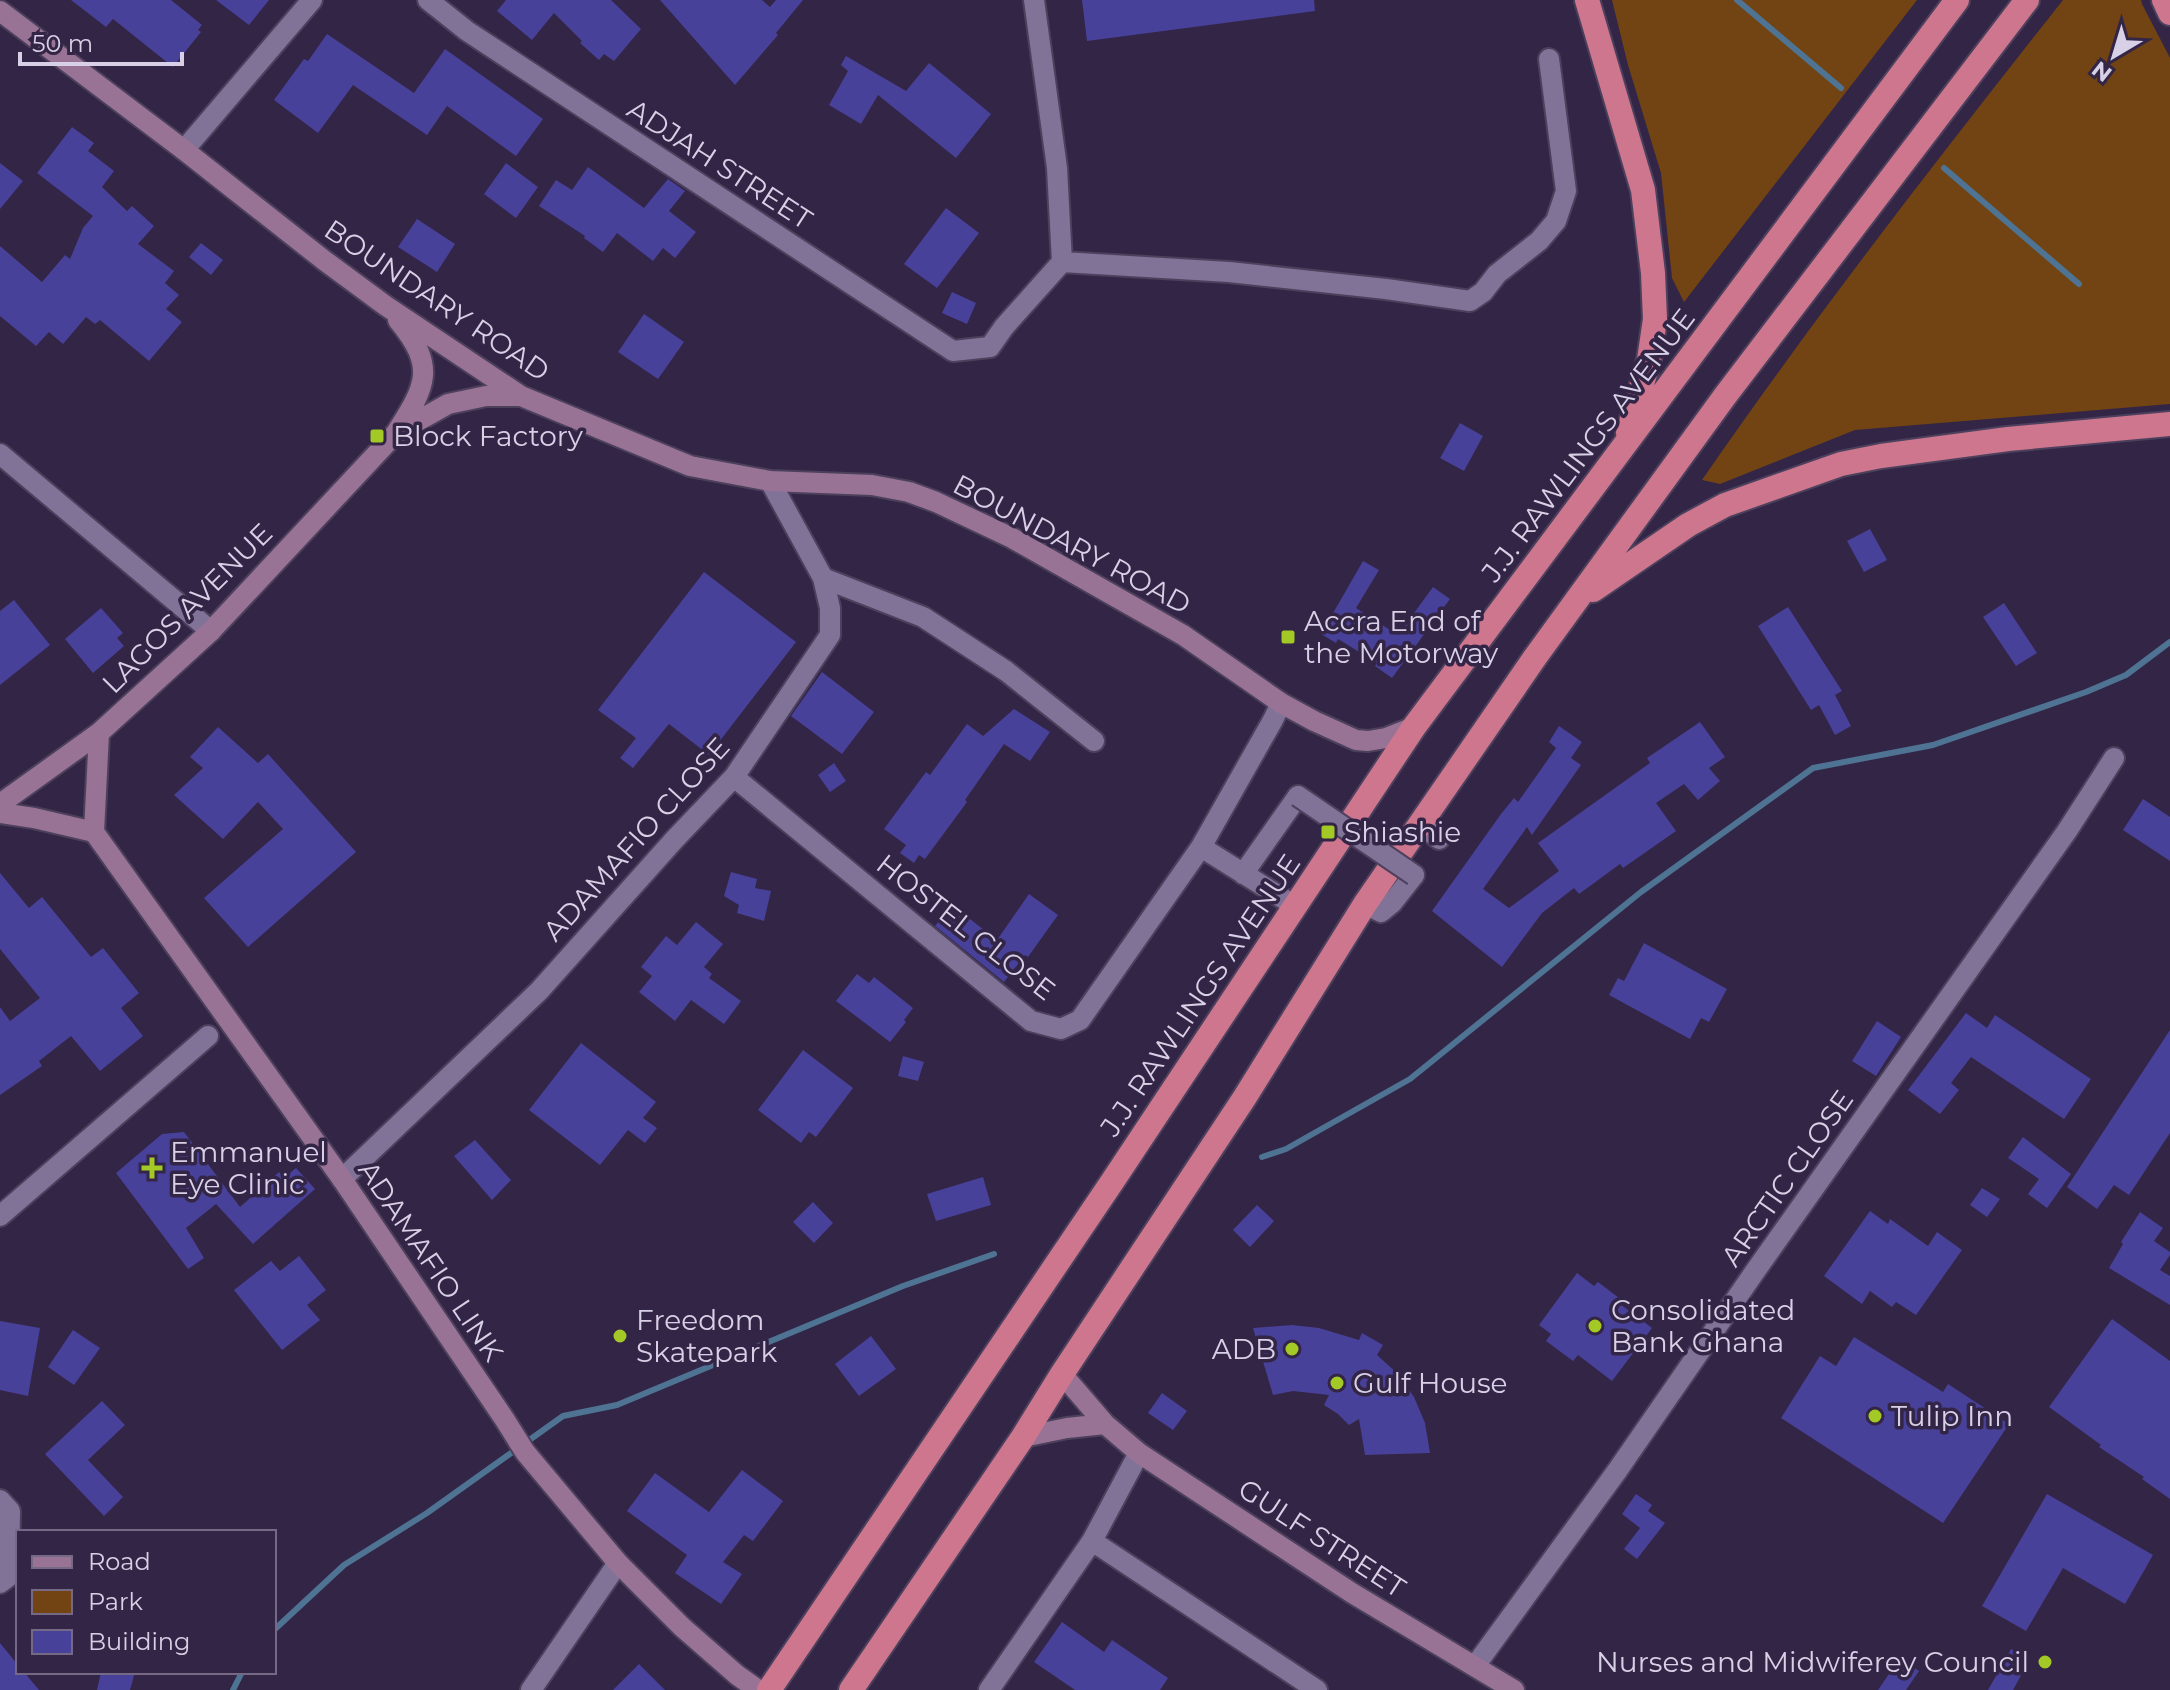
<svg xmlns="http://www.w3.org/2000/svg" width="2170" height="1690" viewBox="0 0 2170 1690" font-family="Montserrat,sans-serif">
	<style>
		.green { fill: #724413 }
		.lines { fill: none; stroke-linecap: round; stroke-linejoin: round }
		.stream { stroke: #4e7393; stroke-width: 6 }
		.building { fill: #484199 }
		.street-casing { stroke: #4c405c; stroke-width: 24 }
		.secondary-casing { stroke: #4c405c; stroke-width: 24 }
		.highway-casing { stroke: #4c405c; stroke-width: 28 }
		.street { stroke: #817298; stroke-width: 20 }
		.secondary { stroke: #987395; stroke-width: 20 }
		.highway { stroke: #cf768f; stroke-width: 24 }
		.street-bridge-casing { stroke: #4c405c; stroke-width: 24; stroke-linecap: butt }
		.street-bridge { stroke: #817298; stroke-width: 20 }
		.poi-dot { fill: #a3c926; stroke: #332546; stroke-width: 3 }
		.labels { text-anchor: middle; stroke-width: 7; stroke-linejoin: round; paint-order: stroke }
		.street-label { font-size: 28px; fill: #d8d0e6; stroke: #332546 }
		.poi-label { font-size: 28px; fill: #d8d0e6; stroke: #332546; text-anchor: start }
	</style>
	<rect width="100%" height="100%" fill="#332546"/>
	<path class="green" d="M1612,0H1917L1684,302L1672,278L1661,173L1628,65Z
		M2063,0H2141L2142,4L2170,58V404L1855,430L1720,484L1702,480C1816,315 1939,157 2063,0Z"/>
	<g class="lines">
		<path class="stream" d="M1737,0L1841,88
			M1944,168L2079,284
			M1262,1157L1286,1149L1410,1079L1641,892L1813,768L1933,745L2086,692L2126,675L2170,642
			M274,1630L344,1565L427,1513L563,1416L617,1405L903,1286L994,1254
			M233,1690L242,1672"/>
	</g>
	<path class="building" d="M71,0H171L202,25L198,30L201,32L173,67L113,19L106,27Z
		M216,0H269L249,25Z
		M506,0H611L641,29L614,61L604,54L599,60L580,43L582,41L554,13L532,40L497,11Z
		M660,0H762L770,7L776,0H803L776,33L778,35L735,85Z
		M1082,0H1314L1315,11L1087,41Z
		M327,34L414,93L445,49L543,119L516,156L447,106L427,135L353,85L318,133L274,100L304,59L308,61Z
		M846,56L906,91L929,63L991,114L956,158L878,95L861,124L829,105L848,71L841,65Z
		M72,127L94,143L88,151L114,171L102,187L127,211L132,206L154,226L138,244L174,271L165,283L179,295L166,309L182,322L149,361L100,320L95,324L86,317L63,344L49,332L36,346L0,316V246L42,282L65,255L70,259L83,228L93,216L37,173Z
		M0,163L23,181L0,209Z
		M506,163L538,187L516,218L484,194Z
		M588,167L644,208L668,179L685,191L669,211L696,232L675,258L663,248L653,261L617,233L603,252L584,238L585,236L539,206L556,180L572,190Z
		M946,208L979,233L937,288L904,264Z
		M417,219L455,244L437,272L398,247Z
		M201,243L223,260L211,275L189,257Z
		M952,292L976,303L967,324L942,313Z
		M644,314L684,342L658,379L618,352Z
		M1460,423L1483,436L1464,471L1440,458Z
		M1870,529L1887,560L1864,572L1847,541Z
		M1363,561L1379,570L1356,608L1398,635L1433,587L1450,599L1392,678L1375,666L1377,663L1338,639L1336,643L1321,634Z
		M704,572L796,642L709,755L669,724L633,768L620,758L636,738L598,710Z
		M14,600L50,645L0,685V611Z
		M2004,603L2037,653L2016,666L1983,617Z
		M1788,607L1842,691L1835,695L1851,726L1835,735L1819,705L1811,710L1758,626Z
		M101,608L123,633L117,638L124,646L93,673L65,639Z
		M822,672L874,712L842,754L791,716Z
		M1014,709L1050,732L1030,761L1004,744L965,800L967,802L925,859L919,855L914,863L900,853L906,845L884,829L926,772L930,775L967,724L983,736Z
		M1700,722L1725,757L1709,768L1720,781L1698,800L1684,784L1656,803L1676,831L1623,868L1620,864L1579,894L1574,888L1542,913L1502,967L1432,911L1501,814L1514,798L1518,802L1556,748L1549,742L1559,726L1582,742L1571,758L1581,765L1532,835L1527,827L1483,889L1509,908L1559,871L1538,843L1650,763L1647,758Z
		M218,727L258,763L268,754L356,852L248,947L204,898L283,829L258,802L223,839L174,795L203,768L190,757Z
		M834,763L846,781L830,792L818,775Z
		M2143,799L2170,817V861L2123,830Z
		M731,872L757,879L755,888L771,891L764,921L737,913L739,905L724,896Z
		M0,873L29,908L42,897L91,957L103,948L139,993L121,1008L143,1036L100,1071L71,1036L39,1061L42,1066L0,1095V1007L10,1021L40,998L0,949Z
		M1029,894L1058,915L1028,957L1025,955L1004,982L935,926L952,905L997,940Z
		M696,922L723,944L704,967L712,974L709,978L741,1001L724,1024L691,1000L675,1021L639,992L652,976L641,967L666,936L677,945Z
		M1644,943L1727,989L1709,1022L1701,1018L1690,1039L1609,995L1618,978L1624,981Z
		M857,974L869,983L874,977L913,1008L904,1020L906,1022L890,1042L836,1001Z
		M1966,1013L1987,1028L1995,1015L2091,1079L2064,1119L1971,1057L1951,1083L1959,1090L1940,1114L1908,1090Z
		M1877,1021L1901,1037L1876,1076L1852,1061Z
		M2170,1030V1133L2129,1195L2114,1185L2097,1209L2067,1187Z
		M581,1043L656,1102L643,1118L657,1128L645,1143L628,1130L600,1165L529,1110Z
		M803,1050L853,1088L816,1137L809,1132L801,1143L758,1110Z
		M903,1056L924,1062L918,1081L898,1076Z
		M184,1132L240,1207L279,1172L284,1178L296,1168L315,1189L253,1244L216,1204L186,1228L204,1258L188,1269L116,1173L162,1134Z
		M2023,1137L2071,1174L2047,1208L2028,1194L2039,1179L2008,1158Z
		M475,1140L511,1180L492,1200L454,1156Z
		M983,1177L991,1205L936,1221L927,1194Z
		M1982,1188L2000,1199L1987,1217L1970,1205Z
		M813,1202L833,1223L814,1243L793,1222Z
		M1257,1205L1274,1221L1250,1247L1233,1230Z
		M1870,1211L1888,1224L1890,1219L1928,1246L1937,1232L1962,1250L1916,1315L1896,1302L1892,1307L1870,1291L1862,1304L1824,1276Z
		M2140,1212L2163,1228L2154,1241L2170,1252V1255L2160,1270L2170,1276V1305L2109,1268L2123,1244L2121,1242Z
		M299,1256L326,1290L307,1305L320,1320L282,1350L234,1290L271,1261L280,1271Z
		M1577,1273L1594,1286L1598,1282L1623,1301L1620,1304L1652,1328L1612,1381L1578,1355L1573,1361L1546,1341L1551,1334L1539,1325Z
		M2112,1319L2170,1361V1499L2142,1479L2144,1477L2099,1447L2101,1445L2049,1407Z
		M0,1321L40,1328L28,1396L0,1390Z
		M1292,1325L1319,1328L1359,1340L1362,1333L1383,1345L1377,1355L1398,1374L1414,1397L1425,1423L1430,1453L1365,1455L1359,1419L1349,1425L1338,1414L1324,1405L1329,1395L1293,1391L1273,1395L1253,1328Z
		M73,1330L100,1348L74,1385L48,1367Z
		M871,1336L896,1369L859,1396L835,1364Z
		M1854,1337L1943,1392L1948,1384L2009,1424L1943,1523L1781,1418L1820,1356L1836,1366Z
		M1162,1393L1187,1411L1173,1430L1148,1413Z
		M102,1401L125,1425L88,1460L123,1497L104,1516L45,1454Z
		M742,1470L783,1501L753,1541L744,1535L723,1562L742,1574L721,1604L675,1573L687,1555L627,1511L655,1473L709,1512Z
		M1636,1494L1652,1505L1648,1511L1665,1523L1637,1559L1624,1549L1640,1528L1622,1514Z
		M2047,1494L2153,1555L2125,1604L2063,1568L2026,1631L1982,1606Z
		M1062,1622L1104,1652L1112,1640L1168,1678L1160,1690H1075L1034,1662Z
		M0,1643L18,1665V1672H24L39,1690H0Z
		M2011,1649L2030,1659L2013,1690H1988Z
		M1900,1658L1919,1671L1906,1690H1878Z
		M639,1664L665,1690H613Z
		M101,1672H135L130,1690H97Z"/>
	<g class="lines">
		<g class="street-casing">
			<path id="street" d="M428,0L467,31L953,351L990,347L1004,327L1062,262L1057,168L1034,0
				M184,150L312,0
				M1062,262L1229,272L1386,289L1470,301L1483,292L1497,274L1539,241L1556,221L1566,191L1549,59
				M0,454L211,631
				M823,578L923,617L1006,671L1094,741
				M734,777L1031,1021L1061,1029L1080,1020L1201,847L1273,720L1281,703
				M1420,824L1439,839
				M1201,847L1295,906
				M1243,874L1298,796
				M1365,904L1381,912L1392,903L1414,875
				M342,1179L539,991L674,840L734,777L830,635V608L823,578L770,481
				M0,1216L208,1036
				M0,1500L10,1511L9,1576L0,1583
				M1092,1541L1317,1690
				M1475,1666L1617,1471L1756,1270L2067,831L2114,758
				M531,1690L618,1563
				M989,1690L1092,1541L1139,1453"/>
		</g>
		<g class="secondary-casing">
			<path id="secondary" d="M0,11L184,150L325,261L386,306L521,396L690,466L770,481L872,485L909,492L936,502L1012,538L1183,635L1281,703L1314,721L1356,740L1368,741L1386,738L1414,727
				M400,431L448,404L486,396H520
				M99,733L94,832L342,1179L505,1420L525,1452L618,1563L682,1627L737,1675L758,1690
				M0,804L99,733L211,631L396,433C426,386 437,367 398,320
				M0,813L34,818L94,832
				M1062,1374L1105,1424L1139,1453L1352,1593L1514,1690
				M1023,1437L1067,1428L1105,1424"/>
		</g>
		<g class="highway-casing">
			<path id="highway" d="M1587,0L1643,190L1653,273L1655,319L1649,360L1628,433
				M2164,0L2170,13
				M1593,590L1688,525L1725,505L1841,464L1881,456L2008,439L2170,424
				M769,1690L1112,1182L1414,727L1957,0
				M851,1690L1023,1437L1062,1374L1245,1097L1365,904L1536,656L1725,396L2027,0"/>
		</g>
		<use href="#street" class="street"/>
		<use href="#secondary" class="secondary"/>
		<use href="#highway" class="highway"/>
		<g class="street-bridge-casing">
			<path id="street-bridge" d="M1298,796L1414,875"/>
		</g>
		<use href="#street-bridge" class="street-bridge"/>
	</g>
	<g class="poi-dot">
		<rect x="369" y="428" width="16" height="16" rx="4"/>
		<rect x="1280" y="629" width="16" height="16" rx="4"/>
		<rect x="1320" y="824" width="16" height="16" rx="4"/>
		<path d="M148 1156h8v8h8v8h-8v8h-8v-8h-8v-8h8z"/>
		<circle cx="1595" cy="1326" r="8"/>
		<circle cx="620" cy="1336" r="8"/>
		<circle cx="1292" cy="1349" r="8"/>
		<circle cx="1337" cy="1383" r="8"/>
		<circle cx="1875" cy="1416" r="8"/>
		<circle cx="2045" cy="1662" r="8"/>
	</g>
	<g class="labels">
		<g class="street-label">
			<text transform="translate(720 164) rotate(33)" y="10">ADJAH STREET</text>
			<text transform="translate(437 300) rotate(34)" y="10">BOUNDARY ROAD</text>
			<text transform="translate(1588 445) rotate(-53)" y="10">J.J. RAWLINGS AVENUE</text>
			<text transform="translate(1072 544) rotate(28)" y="10">BOUNDARY ROAD</text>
			<text transform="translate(187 608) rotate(-45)" y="10">LAGOS AVENUE</text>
			<text transform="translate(636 839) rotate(-48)" y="10">ADAMAFIO CLOSE</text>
			<text transform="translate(966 927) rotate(38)" y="10">HOSTEL CLOSE</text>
			<text transform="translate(1200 995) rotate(-56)" y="10">J.J. RAWLINGS AVENUE</text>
			<text transform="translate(1787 1178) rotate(-55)" y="10">ARCTIC CLOSE</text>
			<text transform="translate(431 1261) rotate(56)" y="10">ADAMAFIO LINK</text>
			<text transform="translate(1322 1538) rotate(33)" y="10">GULF STREET</text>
		</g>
		<g class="poi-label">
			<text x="393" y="446">Block Factory</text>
			<text x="1304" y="631">Accra End of<tspan x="1304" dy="32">the Motorway</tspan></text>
			<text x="1344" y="842">Shiashie</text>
			<text x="170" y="1162">Emmanuel<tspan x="170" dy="32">Eye Clinic</tspan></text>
			<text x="1611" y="1320">Consolidated<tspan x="1611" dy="32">Bank Ghana</tspan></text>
			<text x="636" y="1330">Freedom<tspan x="636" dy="32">Skatepark</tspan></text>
			<text x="1276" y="1359" text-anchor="end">ADB</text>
			<text x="1353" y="1393">Gulf House</text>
			<text x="1891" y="1426">Tulip Inn</text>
			<text x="2029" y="1672" text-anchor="end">Nurses and Midwiferey Council</text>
		</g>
	</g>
	<rect x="16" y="1530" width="260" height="144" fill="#332546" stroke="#756986" stroke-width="2"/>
	<rect x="32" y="1556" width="40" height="12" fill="#987395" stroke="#756986" stroke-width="2"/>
	<text x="88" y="1570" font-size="24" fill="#d8d0e6">Road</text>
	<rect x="32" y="1590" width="40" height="24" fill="#724413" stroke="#756986" stroke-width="2"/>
	<text x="88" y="1610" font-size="24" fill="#d8d0e6">Park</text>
	<rect x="32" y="1630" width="40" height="24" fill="#484199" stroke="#756986" stroke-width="2"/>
	<text x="88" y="1650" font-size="24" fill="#d8d0e6">Building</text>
	<g transform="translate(2114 56) rotate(218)" stroke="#332546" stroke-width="6" paint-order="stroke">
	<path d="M0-6L14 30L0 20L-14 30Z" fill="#d8d0e6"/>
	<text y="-12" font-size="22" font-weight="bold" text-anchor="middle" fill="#d8d0e6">N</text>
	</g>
	<path d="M20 52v12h162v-12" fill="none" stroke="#d8d0e6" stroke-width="4"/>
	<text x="32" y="52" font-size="24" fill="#d8d0e6" stroke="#332546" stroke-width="6" paint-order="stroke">50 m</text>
</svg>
